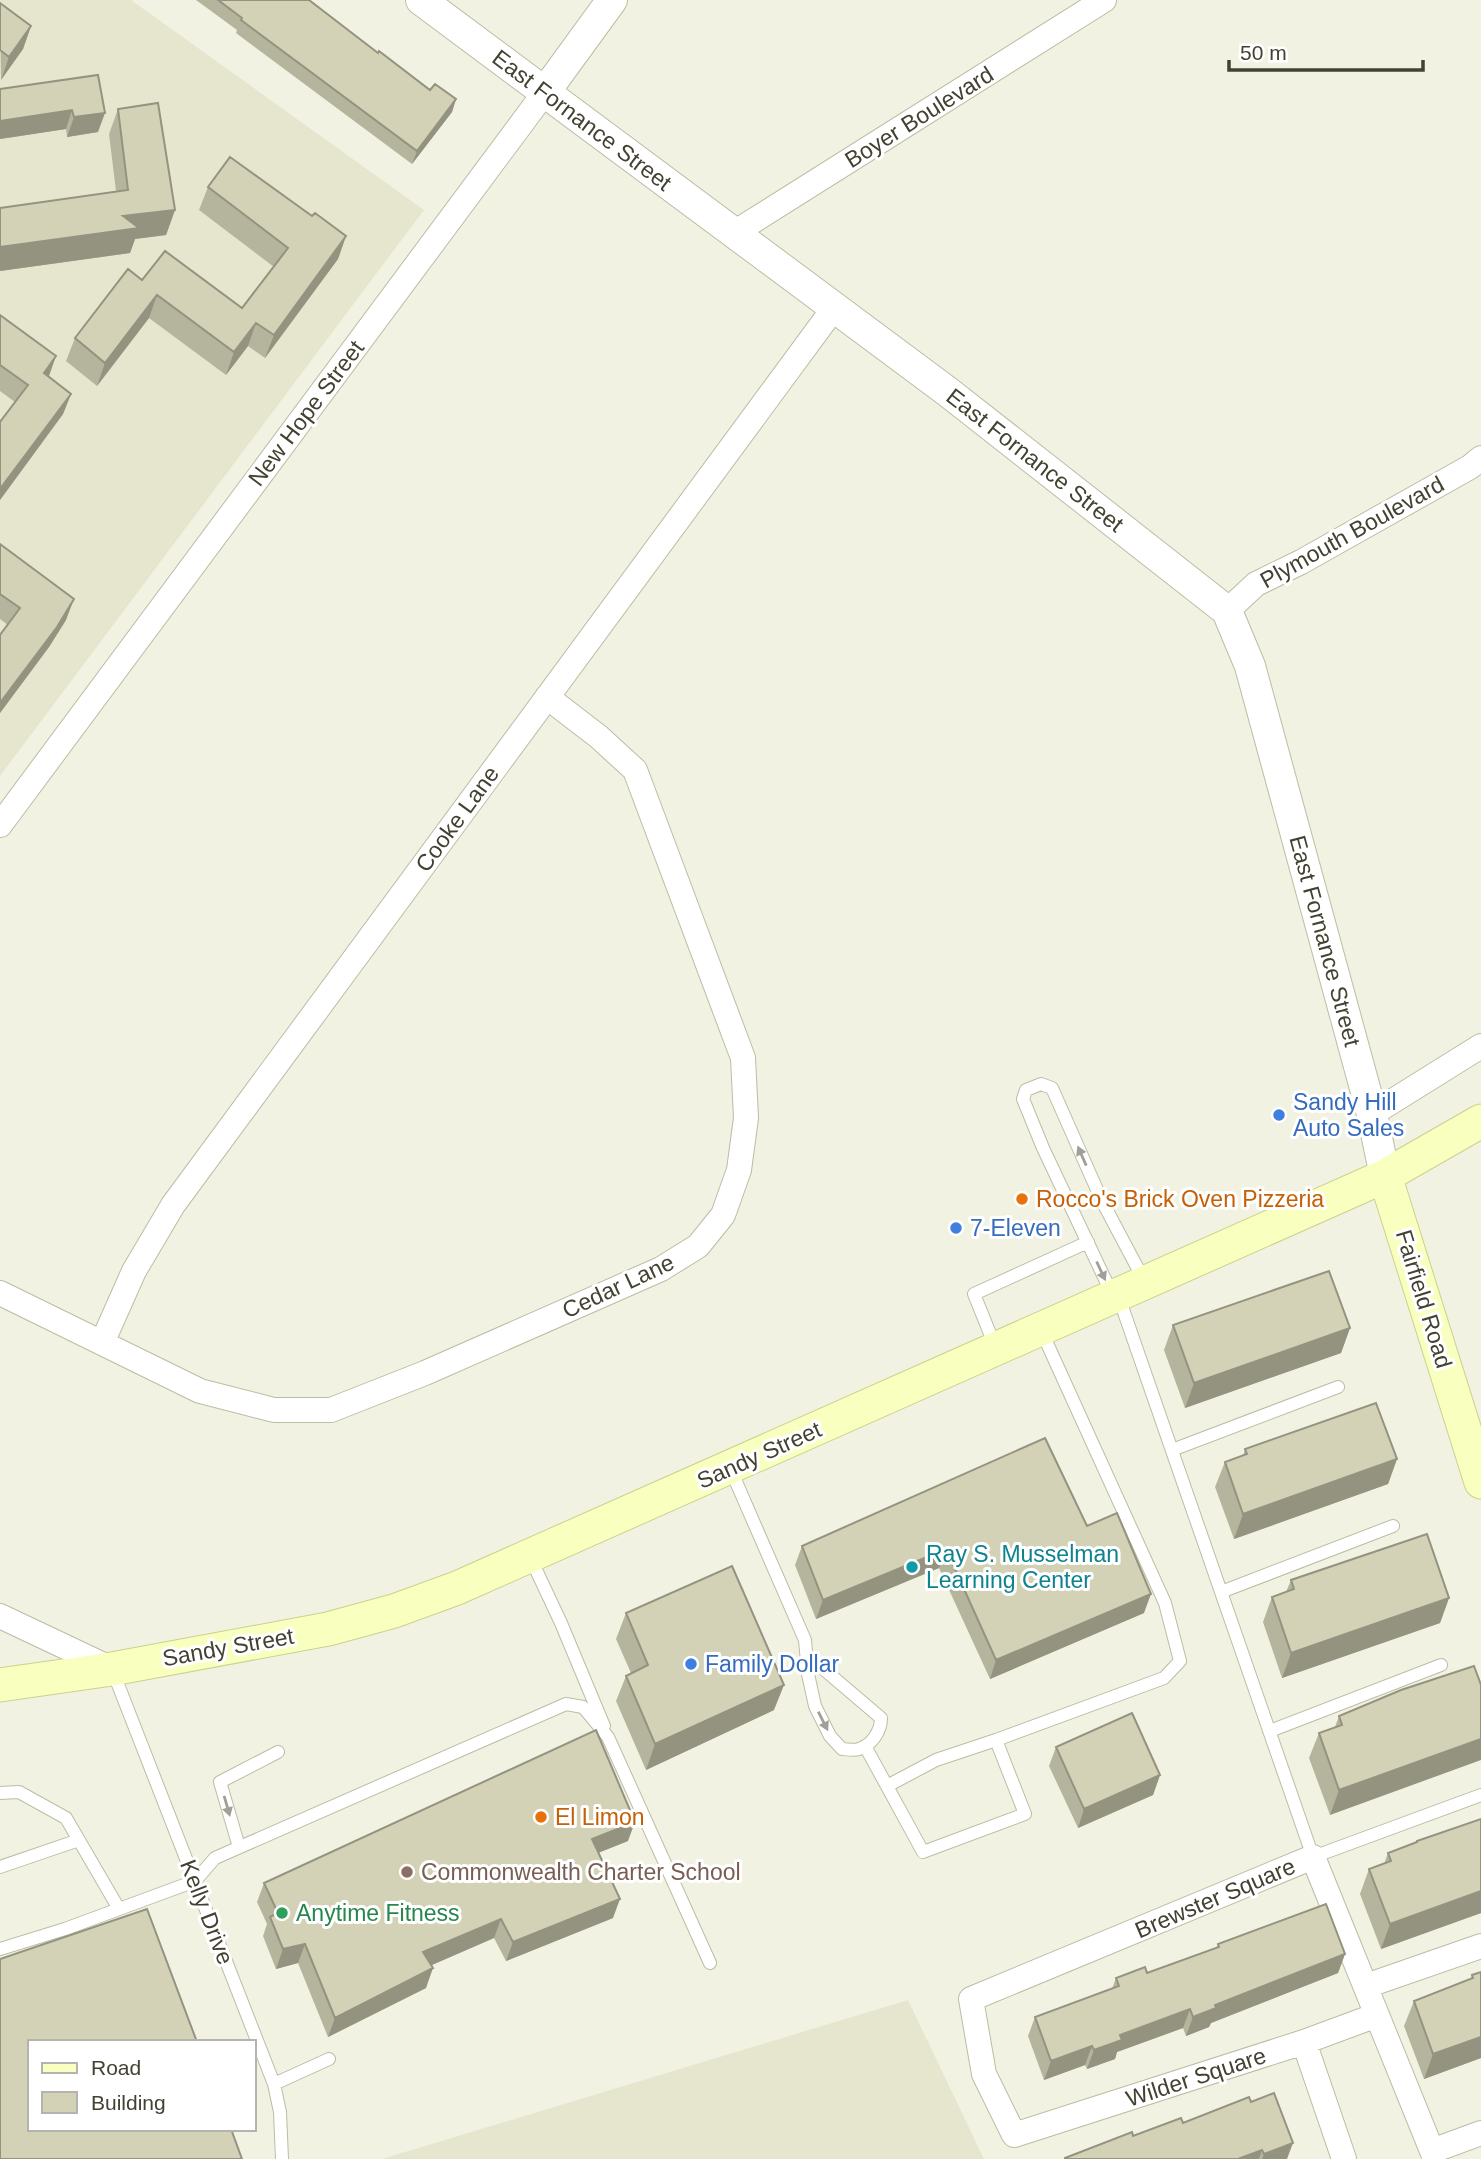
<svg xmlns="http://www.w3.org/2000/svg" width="1481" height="2159" viewBox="0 0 1481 2159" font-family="Arial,sans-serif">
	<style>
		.residential { fill: #e6e6cf }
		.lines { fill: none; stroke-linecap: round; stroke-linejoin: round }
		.service-casing { stroke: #bdbca4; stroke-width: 14 }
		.minor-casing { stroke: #bdbca4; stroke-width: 26 }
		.tertiary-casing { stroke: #bdbca4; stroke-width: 32 }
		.secondary-casing { stroke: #ccd18c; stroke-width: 35 }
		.service { stroke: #fff; stroke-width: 12 }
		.minor { stroke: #fff; stroke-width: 24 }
		.tertiary { stroke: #fff; stroke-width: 30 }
		.secondary { stroke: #f9ffbf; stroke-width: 33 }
		.wall { fill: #b5b59d }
		.shaded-wall { fill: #949380 }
		.building { fill: #d3d2b7; stroke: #949380; stroke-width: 2 }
		.oneway { fill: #a1a098 }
		.shop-dot { fill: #3f7fe0; stroke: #fff; stroke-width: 2.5 }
		.food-dot { fill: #e8710a; stroke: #fff; stroke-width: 2.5 }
		.culture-dot { fill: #0f9aa8; stroke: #fff; stroke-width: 2.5 }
		.education-dot { fill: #8d6e63; stroke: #fff; stroke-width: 2.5 }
		.leisure-dot { fill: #2e9e5b; stroke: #fff; stroke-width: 2.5 }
		.labels { text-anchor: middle; stroke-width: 6; stroke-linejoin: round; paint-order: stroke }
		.street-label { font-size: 23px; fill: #434232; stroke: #fff }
		.shop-label { font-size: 23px; fill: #366cbe; stroke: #fff; text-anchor: start }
		.food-label { font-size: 23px; fill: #c56008; stroke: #fff; text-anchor: start }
		.culture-label { font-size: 23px; fill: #0d838f; stroke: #fff; text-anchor: start }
		.education-label { font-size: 23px; fill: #785e54; stroke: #fff; text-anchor: start }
		.leisure-label { font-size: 23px; fill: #27864d; stroke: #fff; text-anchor: start }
	</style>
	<rect width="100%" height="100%" fill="#f1f2e2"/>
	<path class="residential" d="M0,0H131L424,210L0,776Z
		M908,2000L984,2159H382Z"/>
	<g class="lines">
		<g class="service-casing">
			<path id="service" d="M1112,1294L1043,1148L1023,1099L1026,1090L1041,1084L1052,1088L1102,1201L1145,1282
				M1118,1295L1313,1857L1481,1795
				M995,1346L974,1294L1088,1242
				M1172,1450L1338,1387
				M730,1468L805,1640L808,1674L815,1706L830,1736L842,1749C847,1749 854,1751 859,1749C872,1745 881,1731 881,1718L807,1655
				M530,1557L561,1623L604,1726
				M1221,1592L1393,1526
				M112,1669L274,2084L280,2112L282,2159
				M1270,1731L1441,1665
				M865,1746L923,1852L1025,1814L996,1740
				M887,1786L936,1760L996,1740L1164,1678L1180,1661L1165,1603L1041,1330
				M0,1793L19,1792L66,1818L119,1909
				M239,1847L220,1782L278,1752
				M0,1867L79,1840
				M0,1949L65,1929L195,1881L215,1858L566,1704L583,1707L608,1737L710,1963
				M274,2084L329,2059"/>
		</g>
		<g class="minor-casing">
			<path id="minor" d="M734,233L1104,0
				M1227,611L1256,584L1301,562L1470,467L1481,458
				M0,825L545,92
				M1372,1114L1481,1046
				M0,1293L200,1391L274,1410H331L425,1373L661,1269L698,1246L723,1215L739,1170L746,1118L743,1058L635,770L599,737L547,697
				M102,1343L134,1271L173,1205L834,308
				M0,1616L112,1669
				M1366,1986L1481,1946
				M1377,2015L1304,2042L1014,2135L984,2074L971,1999L1313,1857L1432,2151L1435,2159
				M1304,2042L1344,2159
				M1432,2151L1481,2133"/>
		</g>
		<g class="tertiary-casing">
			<path id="tertiary" d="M421,0L948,392L1227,611L1250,666L1372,1114L1385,1176
				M545,92L612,0"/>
		</g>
		<g class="secondary-casing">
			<path id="secondary" d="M1385,1176L1481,1482
				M0,1685L112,1669L328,1629L394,1611L457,1588L1385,1176L1481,1121"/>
		</g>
		<use href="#service" class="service"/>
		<use href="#minor" class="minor"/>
		<use href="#tertiary" class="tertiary"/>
		<use href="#secondary" class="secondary"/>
	</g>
	<path class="wall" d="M196,0H309L378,53L430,90L456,99L452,112L412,164L236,33L237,30Z
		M0,3L31,26L23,49L1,80Z
		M98,75V132L67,137L66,129L0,139Z
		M118,109L175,210L166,235L135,239L130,253L0,271V208L116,191L109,134Z
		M208,187L312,216L346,236L338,259L265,358L248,346L226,375L149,318L97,386L66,361L75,338L142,280L242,308L274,267L199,210Z
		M0,315L48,377L71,394L63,414L0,500V422L15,402L0,391Z
		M0,544L66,620L49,647L0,713V635L8,625L0,619Z
		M1173,1325L1350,1328L1341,1353L1185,1408L1164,1350Z
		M1245,1449L1397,1459L1388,1484L1234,1539L1215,1487L1225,1462L1243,1456Z
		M1087,1526L1144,1613L990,1679L939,1568L816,1619L795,1565L802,1546Z
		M1291,1580L1449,1598L1440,1623L1282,1678L1263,1622L1272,1597L1286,1592Z
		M626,1613L774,1710L646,1770L616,1701L626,1676L631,1673L616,1639Z
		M1481,1685L1330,1815L1309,1758L1319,1733L1335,1727L1339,1716Z
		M1056,1747L1160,1775L1153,1795L1078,1828L1049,1766Z
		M1481,1819V1913L1381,1949L1360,1894L1369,1869L1384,1864L1388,1853L1416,1843L1417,1841Z
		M628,1841L598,1853L613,1918L506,1961L494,1938L431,1965L426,1988L328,2037L298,1963L276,1969L263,1936L267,1924L257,1902L264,1883Z
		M1218,1944L1345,1954L1338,1973L1211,2023L1209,2027L1186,2036L1183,2028L1117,2052L1115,2059L1087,2069L1085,2065L1044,2080L1028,2036L1035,2017L1112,1989L1116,1978L1147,1973L1216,1948Z
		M1481,1972V2058L1424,2079L1404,2026L1414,2001L1471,1979L1472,1975Z
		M1251,2102L1287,2159H1064L1133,2136L1183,2123Z"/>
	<path class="shaded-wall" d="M31,26L23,49L1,80L9,57Z
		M456,99L452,112L412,164L417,151Z
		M72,110L66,129L0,139V121Z
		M105,113L98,132L67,137L74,117Z
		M175,210L166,235L135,239L130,253L0,271V247L123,216Z
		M346,236L338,259L265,358L274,335Z
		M157,295L149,318L97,386L105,363Z
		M256,323L248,346L226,375L234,352Z
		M56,356L49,376L36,393L44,373Z
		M71,394L63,414L0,500V489Z
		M74,599L66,620L49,647L0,713V703Z
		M1350,1328L1341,1353L1185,1408L1194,1383Z
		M1397,1459L1388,1484L1234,1539L1243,1514Z
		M946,1549L939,1568L816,1619L823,1600Z
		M1151,1594L1144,1613L990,1679L996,1660Z
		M1449,1598L1440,1623L1282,1678L1291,1653Z
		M784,1685L774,1710L646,1770L655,1744Z
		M1481,1739V1760L1330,1815L1339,1790Z
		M1160,1775L1153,1795L1078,1828L1084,1809Z
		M635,1822L628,1841L585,1858L592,1839Z
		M1481,1891V1913L1381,1949L1390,1924Z
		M620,1899L613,1918L506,1961L513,1942Z
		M501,1919L494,1938L416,1972L423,1952Z
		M305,1944L298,1963L276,1969L283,1949Z
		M1345,1954L1338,1973L1211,2023L1209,2027L1186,2036L1193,2017L1215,2005Z
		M433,1968L426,1988L328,2037L335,2018Z
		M1190,2009L1183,2028L1117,2052L1115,2059L1087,2069L1094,2050L1120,2035Z
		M1481,2037V2058L1424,2079L1433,2054Z
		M1092,2046L1085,2065L1044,2080L1051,2061Z
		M1293,2143L1287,2159H1262L1264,2154Z
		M1262,2150L1259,2159H1238Z"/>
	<path class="building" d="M218,0H309L378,53L379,51L430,90L435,84L456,99L417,151L241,20L242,18Z
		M0,3L31,26L9,57L0,50Z
		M98,75L105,113L74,117L72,110L0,121V89Z
		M158,103L175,210L123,216L139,228L0,247V208L128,190L118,109Z
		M230,157L312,216L315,213L346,236L274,335L256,323L234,352L157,295L105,363L75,338L128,269L142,280L165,251L242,308L288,248L208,187Z
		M0,315L56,356L44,373L71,394L0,489V422L28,385L0,365Z
		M0,544L74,599L57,627L0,703V635L20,608L0,594Z
		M1329,1271L1350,1328L1194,1383L1173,1325Z
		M1376,1403L1397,1459L1243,1514L1225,1462L1247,1454L1245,1449Z
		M1045,1438L1087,1526L1117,1513L1151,1594L996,1660L946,1549L823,1600L802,1546Z
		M1427,1534L1449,1598L1291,1653L1272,1597L1294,1589L1291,1580Z
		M732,1566L784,1685L655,1744L626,1676L648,1665L626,1613Z
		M1474,1666L1481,1685V1739L1339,1790L1319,1733L1342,1725L1339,1716L1401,1690Z
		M1132,1713L1160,1775L1084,1809L1056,1747Z
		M596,1730L635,1822L592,1839L620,1899L513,1942L501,1919L423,1952L433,1968L335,2018L305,1944L283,1949L270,1917L278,1913L264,1883Z
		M1481,1819V1891L1390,1924L1369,1869L1391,1861L1388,1853L1417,1842V1841Z
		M1326,1904L1345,1954L1215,2005L1216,2008L1193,2017L1190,2009L1120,2035L1122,2040L1094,2050L1092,2046L1051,2061L1035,2017L1119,1986L1116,1978L1145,1967L1147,1973L1219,1947L1218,1944Z
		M147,1909L197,2042H30V2129H231L242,2159H0V1959Z
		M1481,1972V2037L1433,2054L1414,2001L1473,1978L1472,1975Z
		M1274,2093L1293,2143L1264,2154L1262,2150L1238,2159H1065V2158L1132,2132L1133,2136L1181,2118L1183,2123L1249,2097L1251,2102Z"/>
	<defs><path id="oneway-solid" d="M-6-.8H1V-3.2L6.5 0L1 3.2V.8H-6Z" transform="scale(1.75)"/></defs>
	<g class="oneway">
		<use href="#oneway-solid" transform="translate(1082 1156) rotate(-114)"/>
		<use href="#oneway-solid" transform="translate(1101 1271) rotate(65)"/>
		<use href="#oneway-solid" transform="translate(823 1721) rotate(63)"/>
		<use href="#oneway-solid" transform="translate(227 1806) rotate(74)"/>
	</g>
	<g class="shop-dot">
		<circle cx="1279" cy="1115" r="7"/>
		<circle cx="956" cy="1228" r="7"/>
		<circle cx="691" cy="1664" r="7"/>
	</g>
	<g class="food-dot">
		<circle cx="1022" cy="1199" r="7"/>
		<circle cx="541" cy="1817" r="7"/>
	</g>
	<circle class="culture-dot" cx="912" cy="1567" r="7"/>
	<circle class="education-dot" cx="407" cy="1872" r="7"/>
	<circle class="leisure-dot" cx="282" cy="1913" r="7"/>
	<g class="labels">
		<g class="street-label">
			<text transform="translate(919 117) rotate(-32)" y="8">Boyer Boulevard</text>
			<text transform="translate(582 120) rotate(37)" y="8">East Fornance Street</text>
			<text transform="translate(306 413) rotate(-53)" y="8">New Hope Street</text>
			<text transform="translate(1035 460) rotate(38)" y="8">East Fornance Street</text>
			<text transform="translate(1352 532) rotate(-29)" y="8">Plymouth Boulevard</text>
			<text transform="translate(457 819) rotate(-54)" y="8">Cooke Lane</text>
			<text transform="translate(1325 941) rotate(75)" y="8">East Fornance Street</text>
			<text transform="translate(618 1286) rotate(-25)" y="8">Cedar Lane</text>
			<text transform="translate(1424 1299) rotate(73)" y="8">Fairfield Road</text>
			<text transform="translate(759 1455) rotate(-24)" y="8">Sandy Street</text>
			<text transform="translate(228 1647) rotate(-10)" y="8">Sandy Street</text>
			<text transform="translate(1215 1898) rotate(-23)" y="8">Brewster Square</text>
			<text transform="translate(207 1912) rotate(69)" y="8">Kelly Drive</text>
			<text transform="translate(1196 2077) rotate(-18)" y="8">Wilder Square</text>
		</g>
		<g class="shop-label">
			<text x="1293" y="1110">Sandy Hill<tspan x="1293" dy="26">Auto Sales</tspan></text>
			<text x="970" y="1236">7-Eleven</text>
			<text x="705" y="1672">Family Dollar</text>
		</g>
		<g class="food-label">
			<text x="1036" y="1207">Rocco's Brick Oven Pizzeria</text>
			<text x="555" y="1825">El Limon</text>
		</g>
		<g class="culture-label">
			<text x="926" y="1562">Ray S. Musselman<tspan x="926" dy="26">Learning Center</tspan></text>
		</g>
		<g class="education-label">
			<text x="421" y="1880">Commonwealth Charter School</text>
		</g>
		<g class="leisure-label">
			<text x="296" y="1921">Anytime Fitness</text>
		</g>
	</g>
	<rect x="28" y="2040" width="228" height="91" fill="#ffffff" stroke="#b4b3ad" stroke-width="2"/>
	<rect x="42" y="2063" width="35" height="10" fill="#f9ffbf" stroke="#b4b3ad" stroke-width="2"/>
	<text x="91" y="2075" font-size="21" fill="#434232">Road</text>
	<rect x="42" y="2092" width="35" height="21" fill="#d3d2b7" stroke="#b4b3ad" stroke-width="2"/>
	<text x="91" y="2110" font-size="21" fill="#434232">Building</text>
	<path d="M1229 60v10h194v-10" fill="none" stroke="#434232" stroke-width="3.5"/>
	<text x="1240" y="60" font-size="21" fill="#434232" stroke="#ffffff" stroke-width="5" paint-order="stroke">50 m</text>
</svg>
